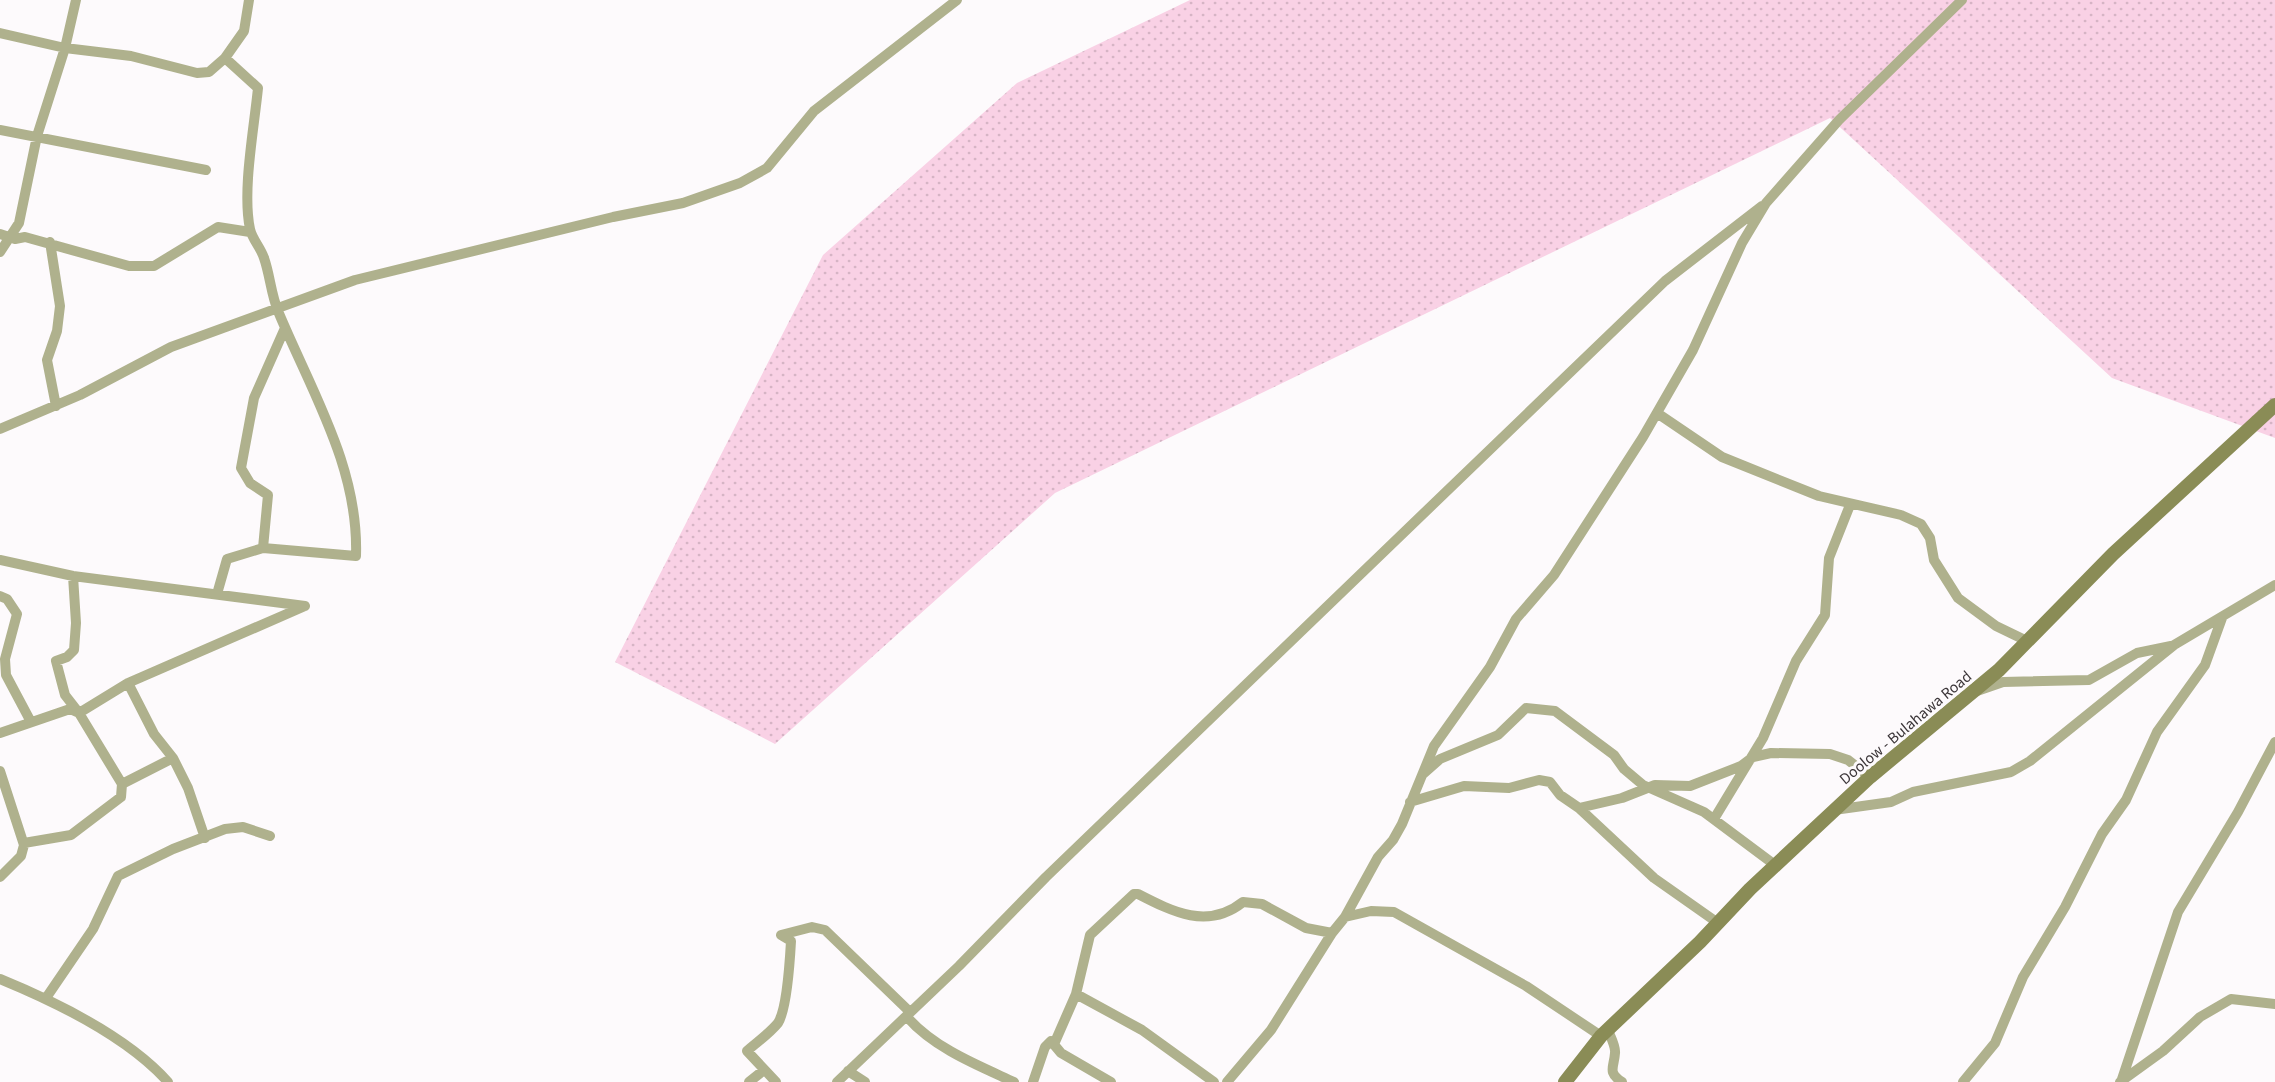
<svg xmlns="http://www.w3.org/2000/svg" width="2275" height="1082" viewBox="0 0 2275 1082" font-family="'Source Sans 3',sans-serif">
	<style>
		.grass { fill: url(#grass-dots) }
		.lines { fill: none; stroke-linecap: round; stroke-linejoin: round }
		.minor { stroke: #afb18d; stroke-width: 10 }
		.secondary { stroke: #8a8c56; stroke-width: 14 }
		.labels { text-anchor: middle; stroke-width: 6; stroke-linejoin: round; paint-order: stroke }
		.street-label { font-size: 16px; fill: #3c3639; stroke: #fdfafc }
	</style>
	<defs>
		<pattern id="grass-dots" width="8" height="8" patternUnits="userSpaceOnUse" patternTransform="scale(1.5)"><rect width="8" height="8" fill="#f9d1e5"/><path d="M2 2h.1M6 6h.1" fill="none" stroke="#d6b4c5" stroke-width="1.8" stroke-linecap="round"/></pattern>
	</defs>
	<rect width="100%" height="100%" fill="#fdfafc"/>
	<path class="grass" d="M1190,0H2275V438L2112,378L1830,118L1055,493L775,744L615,662L823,255L1017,83Z"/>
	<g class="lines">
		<path class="minor" d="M0,33L65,48L131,56L197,73L209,72L225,58L244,31L249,0
			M225,58L258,88C254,129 242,191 250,229C252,239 261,248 264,258C270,275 271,294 278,311C311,391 359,467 356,556L263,548
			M0,130L206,170
			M0,234L15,239L25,237L129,266H154L218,227L250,232
			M50,242L60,306L57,331L47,360L56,406
			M0,252L19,223L37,136L65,48L76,0
			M1657,413L1722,457L1819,496L1901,515L1921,524L1930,538L1934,560L1958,598L1996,626L2027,641
			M0,429L80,395L171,347L355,280L613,217L683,203L740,183L767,168L814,111L957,0
			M0,560L73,576L305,606
			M217,594L227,559L263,548L268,495L250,483L241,468L254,398L285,328
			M0,596L7,599L17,614L5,659L6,675L31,722
			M128,683L154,734L173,758L188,788L205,838
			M1977,691L2003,682L2089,680L2137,653L2171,646
			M0,733L70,709L79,713L128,683L305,606
			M0,771L24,845L21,856L0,877
			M1423,774L1440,759L1498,735L1526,708L1555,711L1614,755L1624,769L1643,785L1704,812L1775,865
			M122,784L173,758
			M1410,802L1464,786L1509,788L1539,780L1550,782L1560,795L1579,808L1654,878L1718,923
			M1579,808L1622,798L1655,785L1690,786L1741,766L1753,757L1771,753L1830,754L1848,760L1870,777
			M1834,810L1891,802L1913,792L2011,772L2030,761L2174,645L2275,585
			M1714,819L1763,738L1796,661L1825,615L1829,558L1850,505
			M24,843L71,835L121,797L122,784L79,713L65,695L56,661L67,657L74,650L76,623L73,576
			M1345,917L1371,911L1394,912L1526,986L1601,1036
			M0,979C56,1002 127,1036 168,1082
			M1076,994L1090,935L1134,894H1138C1173,912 1208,930 1243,902L1262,904L1306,928L1332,933
			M46,998L93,929L118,876L173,849L225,829L243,827L270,836
			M907,1017C934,1048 977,1065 1014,1082
			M1608,1030C1610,1036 1616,1046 1615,1053C1614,1068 1607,1072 1622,1082
			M1055,1042L1076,994L1142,1030L1214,1082
			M848,1071L865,1082
			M749,1082L764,1070
			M776,1082L747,1051C757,1042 769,1034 778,1023C787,1009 790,959 791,941L781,935L812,927L825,930L910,1012
			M837,1082L959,966L1046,877L1665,281L1762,206
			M1033,1082L1045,1047L1051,1041L1061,1053L1111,1082
			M1227,1082L1271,1030L1332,933L1345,917L1378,857L1393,840L1402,824L1434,746L1490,667L1516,619L1554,575L1643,437L1693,350L1742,243L1766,203L1839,120L1962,0
			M1963,1082L1995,1043L2023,977L2065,907L2102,834L2126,800L2157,732L2205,665L2222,618
			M2120,1082L2163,1051L2200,1017L2231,999L2275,1004
			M2121,1082L2178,912L2238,812L2275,742"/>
		<path class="secondary" d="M1565,1082L1601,1036L1700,942L1750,889L1870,777L1999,670L2113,554L2275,405"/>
	</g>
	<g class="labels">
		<g class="street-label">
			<text transform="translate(1905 727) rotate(-40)" y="6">Doolow - Bulahawa Road</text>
		</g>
	</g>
</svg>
